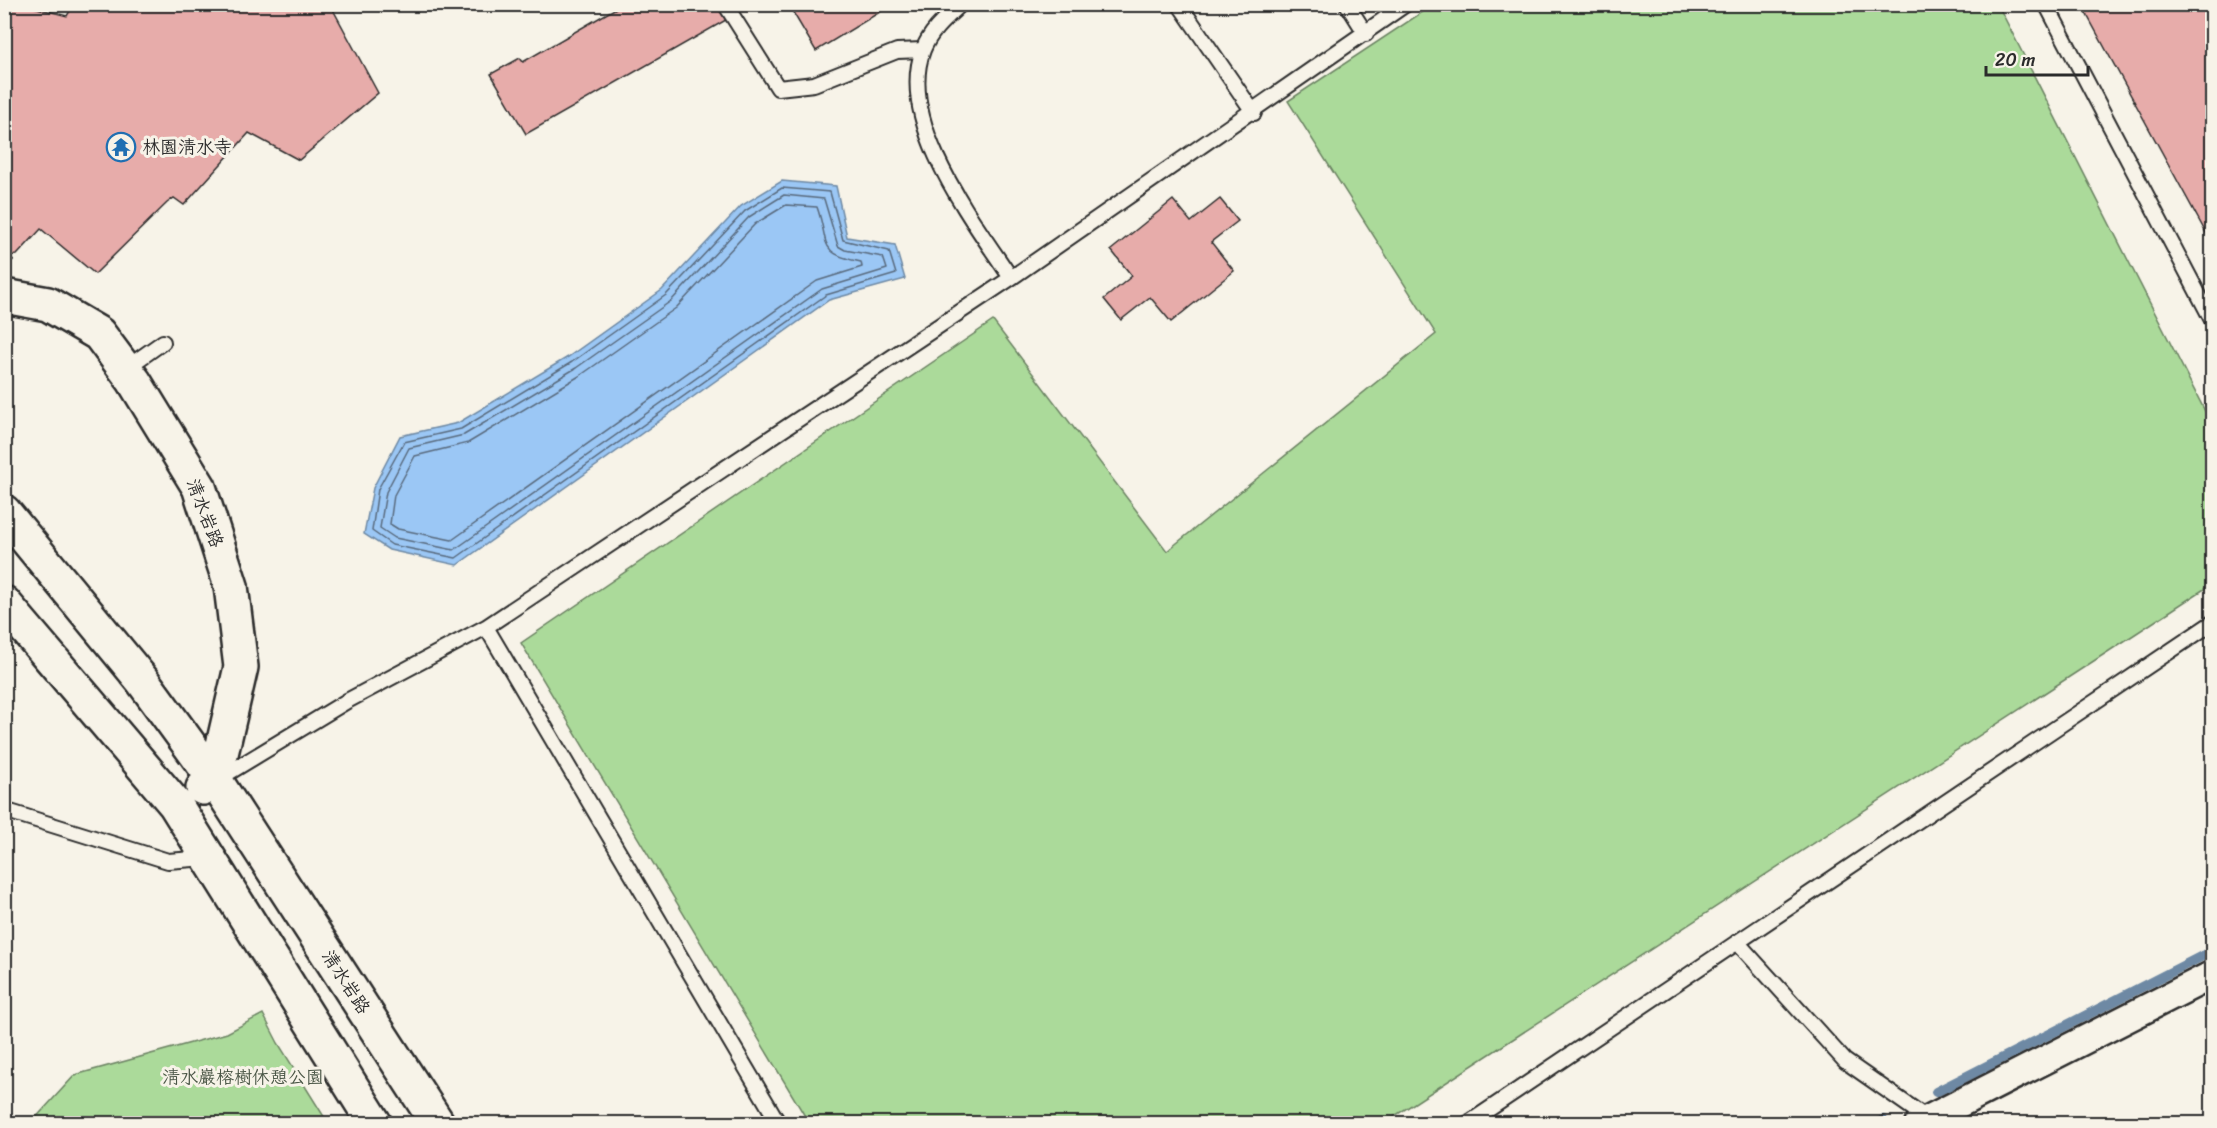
<svg xmlns="http://www.w3.org/2000/svg" width="2217" height="1128" viewBox="0 0 2217 1128" font-family="Sriracha,'LXGW WenKai TC',sans-serif">
	<style>
		.green { fill: #abda9a; stroke: #6b8262; stroke-width: 1.5 }
		.water { fill: #9bc7f5; stroke: #6e89a4; stroke-width: 1.5 }
		.lines { fill: none; stroke-linecap: round; stroke-linejoin: round }
		.shore { stroke: #58697c; stroke-width: 1.5 }
		.stream { stroke: #6e89a4; stroke-width: 10 }
		.building { fill: #e7acaa; stroke: #2b2b2b; stroke-width: 1.5 }
		.service-casing { stroke: #2b2b2b; stroke-width: 18 }
		.minor-casing { stroke: #2b2b2b; stroke-width: 32 }
		.tertiary-casing { stroke: #2b2b2b; stroke-width: 38 }
		.path { stroke: #2b2b2b; stroke-width: 4; stroke-dasharray: 4.5 4.5; stroke-linecap: butt }
		.service { stroke: #f7f3e8; stroke-width: 14 }
		.minor { stroke: #f7f3e8; stroke-width: 27 }
		.tertiary { stroke: #f7f3e8; stroke-width: 33 }
		.labels { text-anchor: middle; stroke-width: 6; stroke-linejoin: round; paint-order: stroke }
		.poi-label { font-size: 18px; fill: #2b2b2b; stroke: #f7f3e8; text-anchor: start }
		.street-label { font-size: 18px; fill: #2b2b2b; stroke: #f7f3e8 }
		.park-label { font-size: 18px; fill: #4b5747; stroke: #f7f3e8 }
	</style>
	<rect width="100%" height="100%" fill="#f7f3e8"/>
	<filter id="ink" filterUnits="userSpaceOnUse"><feTurbulence type="fractalNoise" baseFrequency=".0167" numOctaves="2"/><feDisplacementMap in="SourceGraphic" scale="12" xChannelSelector="R" yChannelSelector="G"/><feConvolveMatrix kernelMatrix="1 2 1 2 8 2 1 2 1" color-interpolation-filters="sRGB"/></filter>
	<g filter="url(#ink)">
		<path class="green" d="M1433,5H1998L2212,425V584L1384,1123H809L521,643L993,321L1167,551L1436,334L1288,101Z
			M263,1014L278,1043L328,1123H31L75,1075L227,1033Z"/>
		<path class="water" d="M782,181L836,186L847,237L895,245L905,279L829,300L457,565L389,550L364,534L373,488L400,436L458,423L568,357L662,290L741,206Z"/>
		<g class="lines">
			<path class="shore" d="M782,188L830,192L843,240L889,251L896,274L826,295L456,558L392,545L372,531L378,489L404,442L461,429L572,362L666,295L745,211Z
				M784,195L824,199L838,246L845,250L883,257L887,269L822,289L454,550L395,538L380,528L386,492L409,448L464,435L576,368L671,301L749,217Z
				M786,205L817,207C830,243 816,253 861,262L862,267L817,281L452,540L398,529L390,524L394,495L415,456L468,443L581,375L676,308L755,224Z"/>
			<path class="stream" d="M1936,1092L2212,951
				M1877,1124L1883,1120"/>
		</g>
		<path class="building" d="M4,4H22L67,16L74,4H330L378,93L299,160L249,133L184,205L174,198L167,203L95,274L41,229L17,255L4,256Z
			M623,4H717L726,20L526,134L491,74L520,58L523,62Z
			M788,4H893L816,51Z
			M2081,4H2212V244Z
			M1220,199L1238,221L1211,242L1234,271L1171,322L1150,297L1121,320L1104,299L1132,276L1111,250L1173,200L1191,222Z"/>
		<g class="lines">
			<g class="service-casing">
				<path id="service" d="M725,4L778,88L814,84L897,51L923,50
					M961,4C946,18 931,30 923,50C896,122 974,222 1011,278
					M1179,4L1254,113
					M1347,4L1366,34
					M2046,4L2212,320
					M125,369L163,342
					M486,627L779,1124
					M220,778L347,701L486,627L1011,278L1406,4
					M4,810L168,861L206,858
					M1737,942L1845,1061L1928,1119
					M1467,1124L2212,623"/>
			</g>
			<g class="minor-casing">
				<path id="minor" d="M1919,1124L2212,975"/>
			</g>
			<g class="tertiary-casing">
				<path id="tertiary" d="M4,296L48,304L99,334L134,381L199,487L231,586L241,667L215,780L203,788
					M4,512L142,680L215,780L438,1124
					M4,603L175,804L375,1124"/>
			</g>
			<path class="path" d="M4,251L15,264"/>
			<use href="#service" class="service"/>
			<use href="#minor" class="minor"/>
			<use href="#tertiary" class="tertiary"/>
		</g>
	</g>
	<defs>
		<g id="temple-ring" transform="scale(1.5)"><circle r="9.5" fill="#f7f3e8" stroke="#1f6fb2" stroke-width="1.5"/><path d="M0-6L5-2H3V0L6.5 2.5H4V6H1.5V3h-3V6H-4V2.5H-6.5L-3 0V-2H-5Z" fill="#1f6fb2"/></g>
	</defs>
	<g fill-rule="evenodd">
		<use href="#temple-ring" x="121" y="147"/>
	</g>
	<g class="labels">
		<g class="poi-label">
			<text x="142" y="153">林園清水寺</text>
		</g>
		<g class="street-label">
			<text transform="translate(205 513) rotate(69)" y="6">清水岩路</text>
			<text transform="translate(346 982) rotate(57)" y="6">清水岩路</text>
		</g>
		<g class="park-label">
			<text x="243" y="1083">清水巖榕樹休憩公園</text>
		</g>
	</g>
	<rect width="2217" height="1128" fill="none" stroke="#f7f3e8" stroke-width="24"/>
	<rect x="12" y="12" width="2193" height="1104" fill="none" stroke="#2b2b2b" stroke-width="2" filter="url(#ink)"/>
	<path d="M1986 66v9h102v-9" fill="none" stroke="#2b2b2b" stroke-width="3"/>
	<text x="1995" y="66" font-size="18" fill="#2b2b2b" stroke="#f7f3e8" stroke-width="4.5" paint-order="stroke">20 m</text>
</svg>
